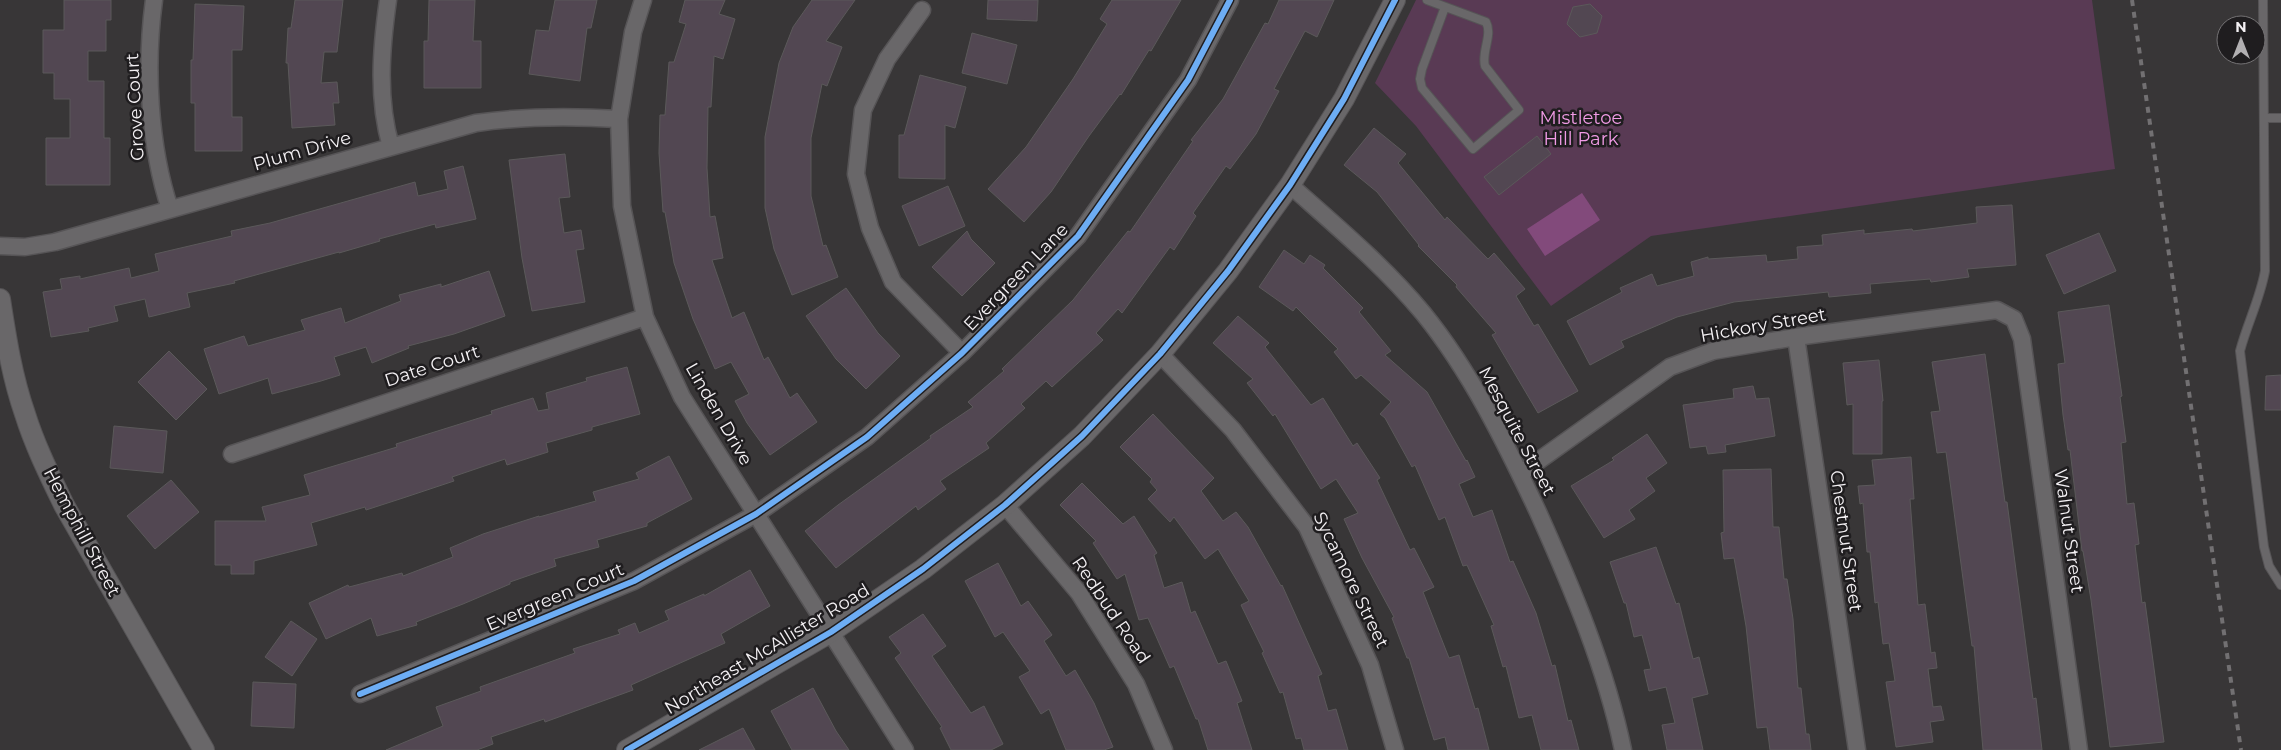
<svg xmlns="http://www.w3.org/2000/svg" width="2281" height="750" viewBox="0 0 2281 750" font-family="Montserrat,sans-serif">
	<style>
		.green { fill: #593a54 }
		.water { fill: #824a7b }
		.building { fill: #524752; stroke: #5b595a }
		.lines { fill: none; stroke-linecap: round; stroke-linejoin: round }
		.service-casing { stroke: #565456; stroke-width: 10 }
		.minor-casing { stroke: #565456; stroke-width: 19 }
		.tertiary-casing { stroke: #565456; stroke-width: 22 }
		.service { stroke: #696769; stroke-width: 8 }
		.minor { stroke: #696769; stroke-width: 16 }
		.tertiary { stroke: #696769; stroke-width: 20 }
		.rail { stroke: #727072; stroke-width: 4; stroke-dasharray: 6 6; stroke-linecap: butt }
		.cycleway-casing { stroke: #1f1d1f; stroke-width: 9 }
		.cycleway { stroke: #6dadf4; stroke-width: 6 }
		.labels { text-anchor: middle; stroke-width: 5; stroke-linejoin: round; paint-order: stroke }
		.street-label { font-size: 18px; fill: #f4f1f4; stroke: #1f1d1f }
		.park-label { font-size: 18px; fill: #f19be6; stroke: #1f1d1f }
	</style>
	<rect width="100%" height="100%" fill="#383637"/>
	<path class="green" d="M1416,0H2092L2115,169L1651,236L1551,306L1416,126L1375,83Z"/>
	<path class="water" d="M1582,193L1600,220L1545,256L1527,229Z"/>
	<path class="building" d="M64,0H111V20H106V51H88V81H104V138H110V185H46V138H70V99H54V73H43V30H64Z
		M295,0H343L337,52H324L321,83L337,82L339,103H333L335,125L292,128L288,63H286L288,28H291Z
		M429,0H475L473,41H481V88H424V41H428Z
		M555,0H597L591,28H587L580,81L529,74L536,30L549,31Z
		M685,0H725L719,14L735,19L723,59L714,56L711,107H708L707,168L710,217L715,216L723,258L712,260L732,318L744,312L764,360L768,357L790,398L797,393L817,422L770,455L747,423L735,401L749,394L731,362L715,369L693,319L674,263L665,212H663L659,153L660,115H665L669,62H674L686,24L679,22Z
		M812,0H855L826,41L842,47L827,86L822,84L811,138V196L823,246L826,245L838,277L792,295L774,249L765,208V137L779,63L793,27Z
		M988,0H1038L1037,21L987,19Z
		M1112,0H1181L1151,51L1149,50L1121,95L1120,94L1089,136L1051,192L1024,222L988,189L1026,147L1073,79L1107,24L1100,19Z
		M1279,0H1334L1317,37L1305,31L1274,89L1279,91L1256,134L1230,169L1226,166L1193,213L1196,216L1174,250L1170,247L1122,313L1118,309L1096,333L1103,340L1052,387L1046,381L1021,404L1025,408L986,443L989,448L940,481L946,489L918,510L916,506L836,568L805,531L838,505L931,438L930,436L973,407L968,402L1004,371L1002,369L1073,300L1128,231L1130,232L1193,141L1191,140L1223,99L1265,23L1268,24Z
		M195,4L244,6L242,50H232V117H242V151H195V103H191V60H193Z
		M1590,4L1602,16L1597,33L1580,37L1567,24L1573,7Z
		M972,33L1017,45L1007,84L962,73Z
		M920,75L966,87L955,128L945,125V179L899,178V135H904Z
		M1374,128L1406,154L1398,163L1445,220L1447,217L1488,259L1494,253L1525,289L1516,296L1534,326L1538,324L1578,391L1538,413L1492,335L1496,333L1456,287L1457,285L1418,246L1419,245L1377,192L1344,165Z
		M1537,136L1551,154L1499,195L1484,177Z
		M565,154L570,197L559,198L564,233L581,230L584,249L576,250L585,302L532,311L522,258L509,160Z
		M463,166L476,219L436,228L435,224L379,239L380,241L339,253V252L234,281L235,283L187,293L190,307L149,317L145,299L114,306L118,321L88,328L89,331L51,337L43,292L62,289L60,279L80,276V279L129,268L131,278L159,271L155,254L232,236L231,231L270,223L415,182L418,196L448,189L444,171Z
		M948,186L965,226L919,246L902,206Z
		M2012,205L2016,265L1967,269L1969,277L1931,282L1930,279L1870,284L1871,293L1829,297L1828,292L1734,302L1677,317L1621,341L1624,347L1590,365L1567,321L1622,292L1620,288L1652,274L1657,286L1694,276L1691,262L1708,257V259L1766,255L1767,262L1798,259L1797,247L1823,245L1822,235L1864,230V234L1912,229L1913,231L1977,223L1976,207Z
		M967,231L971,239L995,263L962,296L932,267Z
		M2099,233L2116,271L2064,294L2046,255Z
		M1284,250L1304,264L1310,255L1325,265L1323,268L1363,308L1359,312L1391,351L1385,355L1427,392L1466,461L1467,460L1475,477L1459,484L1473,517L1492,510L1510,562L1513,561L1536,613L1552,666L1555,665L1568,721L1571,720L1579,750H1541L1532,715L1519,718L1506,666L1503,667L1491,626L1494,625L1467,565L1463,566L1445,517L1439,520L1415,465L1412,467L1385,418L1380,414L1391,402L1361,375L1356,379L1334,352L1338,349L1296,307L1293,311L1259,287Z
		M489,271L505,316L454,334L408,346L409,348L372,363L366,347L334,357L340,375L321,381L272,394L268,378L219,394L204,349L244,336L248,346L305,330L301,320L341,308L345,323L401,301L399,295L441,284V287Z
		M846,288L878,333L900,356L866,389L836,359L806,316Z
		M2109,305L2122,396L2120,397L2126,442L2121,443L2127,504L2134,503L2139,544L2135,545L2142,603L2145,602L2164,742L2110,747L2091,600L2083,551H2082L2070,450H2068L2063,415L2058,364L2065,363L2058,312Z
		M1238,316L1269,343L1265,347L1311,405L1323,398L1353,446L1357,443L1380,478L1377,480L1410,550L1414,548L1434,587L1423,592L1449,658L1459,655L1475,709L1478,708L1489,750H1448L1445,737L1434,740L1409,658H1407L1392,618L1394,617L1362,558L1344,519L1358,513L1336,479L1321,489L1275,414L1273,416L1247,383L1253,379L1213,343Z
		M169,351L207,389L176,420L138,382Z
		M1985,354L2005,502H2007L2033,699L2036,698L2042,750H1983L1974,646H1972L1946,452L1937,453L1931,412L1940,411L1932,362Z
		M1879,360L1883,401H1882V454H1853V404L1847,405L1843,363Z
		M627,367L640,414L592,427V430L546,443L548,452L507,465L505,459L452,477L454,481L406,497L366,510L365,507L311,523L317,545L254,561V574H231V565H215V521H266L262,507L310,495L304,475L397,447L396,444L492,414L491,411L533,398L538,411L549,409L546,393L587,381L586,378Z
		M2281,375V410H2265L2266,376Z
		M1753,386L1756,399L1769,398L1775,436L1725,445L1726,452L1708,454L1706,446L1690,448L1683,405L1734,398L1733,389Z
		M1153,414L1214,478L1201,491L1223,521L1236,512L1248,527L1281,586L1282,585L1322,674L1318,676L1328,711L1336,709L1348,750H1304L1301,738L1296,739L1283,692L1280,693L1262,653L1264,652L1241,605L1249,601L1218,549L1205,559L1174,517L1170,522L1148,499L1157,490L1150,482L1152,479L1120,447Z
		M114,426L167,431L163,473L110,468Z
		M1647,434L1667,463L1646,478L1655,491L1629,510L1635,519L1604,538L1571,486L1614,460L1612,458Z
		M669,456L692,499L647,523V526L597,540L599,547L554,559L556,566L510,582V584L463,604L416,622L417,625L377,636L371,618L326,639L309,603L348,585L349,587L402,573L403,576L453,557L450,548L483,534L539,516V517L596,501L593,492L639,479L636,473Z
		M1911,457L1914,499H1910L1918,605L1925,604L1931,653L1935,652L1937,668L1928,669L1933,707L1941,706L1944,720L1930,722L1933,742L1896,747L1886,682L1895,681L1889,643L1883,644L1878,602L1875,603L1870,552H1867L1863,503L1860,504L1858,486L1875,485L1872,460Z
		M1771,469L1773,527H1779L1784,579H1787L1793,619L1798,688H1801L1806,734H1809L1811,750H1770L1767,727L1757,728L1746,626L1736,569L1734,558L1724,559L1721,533L1724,532L1723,470Z
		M171,480L199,512L155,549L127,516Z
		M1082,483L1123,524L1134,516L1157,553L1154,555L1164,588L1182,582L1191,613L1195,611L1218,664L1226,661L1242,701L1237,703L1252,750H1208L1198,719H1196L1174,666L1170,668L1148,618L1139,620L1125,574L1117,579L1093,543L1096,541L1060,505Z
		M1656,547L1676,604L1679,603L1693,659L1699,657L1708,694L1692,698L1703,750H1667L1662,725L1675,723L1666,687L1649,691L1644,670L1651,669L1642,635L1634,637L1626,603H1624L1610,562Z
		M998,563L1021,606L1028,601L1052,635L1044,641L1066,676L1075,670L1094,703L1113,747L1104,750H1066L1049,709L1041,714L1019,677L1030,671L1003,632L995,637L965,581Z
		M750,570L770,606L721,634L725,643L631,685L633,690L545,722L544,719L491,737L493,744L477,750H386L443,726L436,707L481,691L480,687L575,653L573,649L620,634L618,630L635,623L639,633L669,620L665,611L704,594V596Z
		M923,614L946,646L932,656L971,713L984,706L1003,744L991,750H951L940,728L942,727L895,658L901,653L889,637Z
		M291,621L317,639L292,676L265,657Z
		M253,682L296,684L294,728L251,726Z
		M813,688L836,731L849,750H792L771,711Z
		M743,728L755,750H699Z"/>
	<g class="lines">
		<g class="service-casing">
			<path id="service" d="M1427,0L1486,22C1493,35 1481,52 1485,66L1519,110L1473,149L1422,88L1420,79L1422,69L1445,7
				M2263,0L2265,271C2260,299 2247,324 2240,351L2264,547L2269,566L2281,585
				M2264,118H2281"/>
		</g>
		<g class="minor-casing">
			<path id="minor" d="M154,0C145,66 149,146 170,209
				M388,0C381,49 377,99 391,147
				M643,0L633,32L619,119L622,206L645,317L682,397L905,750
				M922,10L887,59L863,110L856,174L870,228L893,282L962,353
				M1290,185C1336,226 1383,265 1423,313C1471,372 1506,444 1538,512C1572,588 1606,668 1623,750
				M0,246L25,247L55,242L476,123C524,116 571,116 619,119
				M1796,337L1857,750
				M1160,354L1233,430L1307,527L1370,665L1395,750
				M232,454L645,317
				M1520,474L1670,367L1713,351L1796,337L1997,310L2014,319L2022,339L2079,750
				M1005,505L1079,593L1136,684L1164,750
				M360,694L634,581L756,514L867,437L962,353L1078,236L1188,80L1230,0"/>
		</g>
		<g class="tertiary-casing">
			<path id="tertiary" d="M0,299C6,338 12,377 25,414C35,446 50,476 64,505L204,750
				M627,750L831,632L923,569L1005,505L1082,436L1160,354L1228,271L1290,185L1344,99L1395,0"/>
		</g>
		<use href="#service" class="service"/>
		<use href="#minor" class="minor"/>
		<use href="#tertiary" class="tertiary"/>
		<path class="rail" d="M2132,0L2241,750"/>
		<g class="cycleway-casing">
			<path id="cycleway" d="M360,694L634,581L756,514L867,437L962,353L1078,236L1188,80L1230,0
				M627,750L831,632L923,569L1005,505L1082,436L1160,354L1228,271L1290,185L1344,99L1395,0"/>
		</g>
		<use href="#cycleway" class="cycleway"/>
	</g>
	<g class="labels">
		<g class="street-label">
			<text transform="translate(135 107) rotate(-93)" y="6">Grove Court</text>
			<text transform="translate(302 151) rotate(-16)" y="6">Plum Drive</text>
			<text transform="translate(1016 277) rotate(-46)" y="6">Evergreen Lane</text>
			<text transform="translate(1763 325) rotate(-10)" y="6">Hickory Street</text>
			<text transform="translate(432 366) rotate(-18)" y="6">Date Court</text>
			<text transform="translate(719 414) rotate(60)" y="6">Linden Drive</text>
			<text transform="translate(1517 431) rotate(62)" y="6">Mesquite Street</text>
			<text transform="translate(2069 531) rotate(82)" y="6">Walnut Street</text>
			<text transform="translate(82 532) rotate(62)" y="6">Hemphill Street</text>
			<text transform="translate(1846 541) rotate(82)" y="6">Chestnut Street</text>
			<text transform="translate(1351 580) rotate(64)" y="6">Sycamore Street</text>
			<text transform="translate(555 597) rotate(-23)" y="6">Evergreen Court</text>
			<text transform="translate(1111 610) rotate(56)" y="6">Redbud Road</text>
			<text transform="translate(767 649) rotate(-31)" y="6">Northeast McAllister Road</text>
		</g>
		<g class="park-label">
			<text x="1581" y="124">Mistletoe<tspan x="1581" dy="21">Hill Park</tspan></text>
		</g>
	</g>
	<g transform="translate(2241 40)"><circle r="24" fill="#1f1d1f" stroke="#747274"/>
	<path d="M0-4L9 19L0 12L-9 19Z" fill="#b2b0b2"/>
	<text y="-8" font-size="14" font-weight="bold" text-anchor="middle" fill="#f4f1f4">N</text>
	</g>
</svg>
